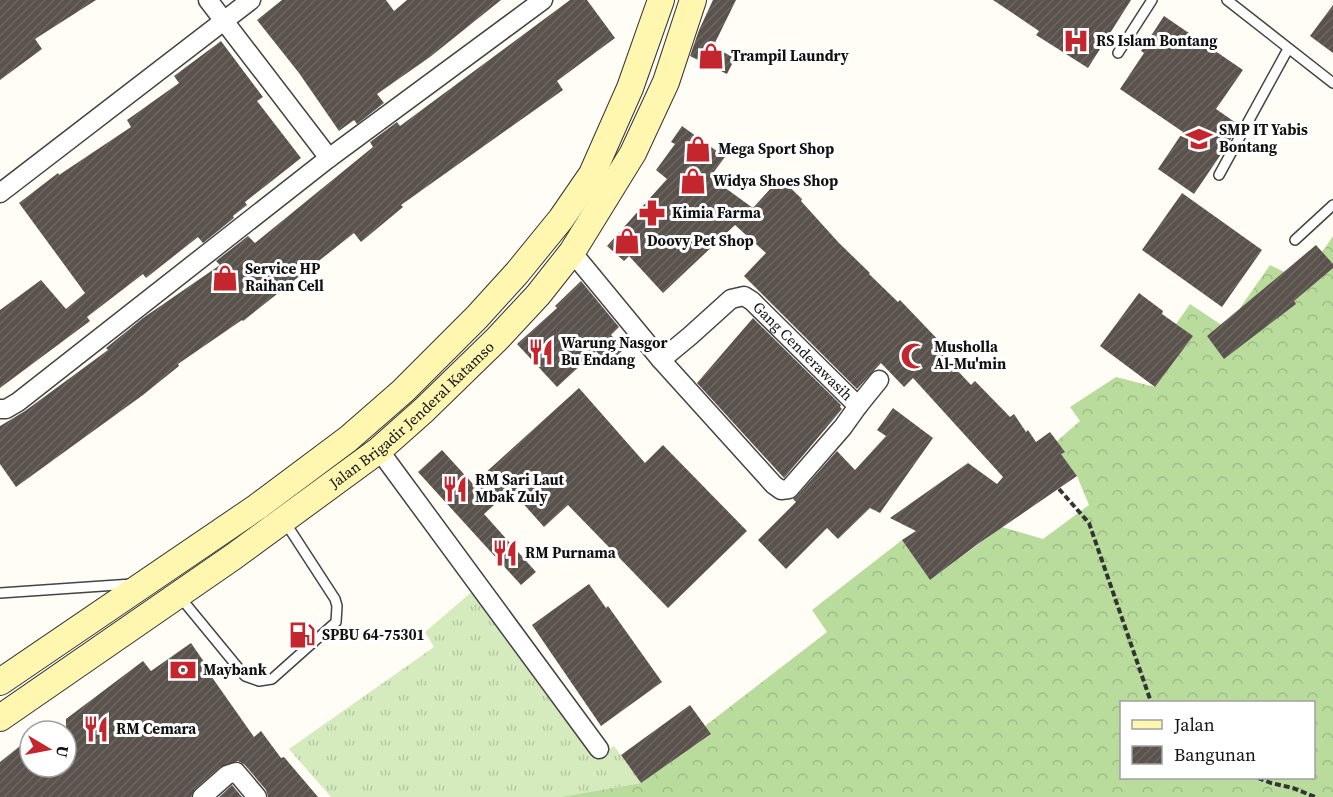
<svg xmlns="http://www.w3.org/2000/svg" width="1333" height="797" viewBox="0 0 1333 797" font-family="'Source Serif 4',serif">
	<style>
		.grass { fill: url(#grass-tufts) }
		.forest { fill: url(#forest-crowns); fill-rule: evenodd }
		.building { fill: url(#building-hatch) }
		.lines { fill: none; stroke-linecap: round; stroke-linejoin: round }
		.lane-casing { stroke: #444; stroke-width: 12 }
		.street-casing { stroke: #444; stroke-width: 21 }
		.secondary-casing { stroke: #333; stroke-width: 28 }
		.path { stroke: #333; stroke-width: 4; stroke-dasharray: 6 3; stroke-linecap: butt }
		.lane { stroke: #fff; stroke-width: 9 }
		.street { stroke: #fff; stroke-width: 18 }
		.secondary { stroke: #fff6b0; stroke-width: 26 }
		.labels { text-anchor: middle; stroke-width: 6; stroke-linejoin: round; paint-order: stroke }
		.poi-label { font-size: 15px; font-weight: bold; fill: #111; stroke: #fff; text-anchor: start }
		.street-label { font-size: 15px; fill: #111; stroke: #fff }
	</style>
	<defs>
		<pattern id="grass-tufts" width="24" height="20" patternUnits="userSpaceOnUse" patternTransform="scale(1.5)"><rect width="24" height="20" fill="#d5ebbd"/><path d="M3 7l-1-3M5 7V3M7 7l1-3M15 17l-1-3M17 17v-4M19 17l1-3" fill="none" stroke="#b6c8a1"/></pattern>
		<pattern id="forest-crowns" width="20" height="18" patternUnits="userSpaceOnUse" patternTransform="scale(1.5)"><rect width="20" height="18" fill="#b9dc9c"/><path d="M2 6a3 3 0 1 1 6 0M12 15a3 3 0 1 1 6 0" fill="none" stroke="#9ebc85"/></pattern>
		<pattern id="building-hatch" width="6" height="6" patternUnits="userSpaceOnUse" patternTransform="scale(1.5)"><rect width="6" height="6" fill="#5a524d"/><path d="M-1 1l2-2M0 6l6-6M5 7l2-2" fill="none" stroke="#6d6662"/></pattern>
	</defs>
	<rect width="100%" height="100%" fill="#fffdf5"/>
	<path class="grass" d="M474,590L597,758L614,746L641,783L560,797H331L289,749L434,647L425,632Z"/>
	<path class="forest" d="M1333,236V797H560L641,783L710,735L705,726L827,632L812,610L902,540L930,580L1002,527L1043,539L1089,505L1077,476L1062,456L1057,441L1080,421L1070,407L1116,377L1155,387L1192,336L1176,324L1190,304L1226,328L1270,265L1303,281ZM1122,702H1314V778H1122Z"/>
	<path class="building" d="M0,0H96L35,39L42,49L0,80Z
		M282,0H386L394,11L407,0H501L430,57L377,94L384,103L357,124L354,120L339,131L299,73L257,20Z
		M570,0H587L615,38L557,81L563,90L401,205L403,207L361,242L354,233L243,321L242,320L178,364L179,366L143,395L16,487L0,464V426L25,411L108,350L106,348L143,318L220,265L216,261L248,236L255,243L373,147L370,142L397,122L400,126Z
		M713,0H736L713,47L735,58L727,74L690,56L699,30Z
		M993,0H1131L1088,68L1036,35L1039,31Z
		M1333,5V53L1310,36Z
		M1164,16L1243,70L1216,109L1239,125L1228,144L1194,194L1158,169L1183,132L1120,89L1144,53L1141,51Z
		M221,41L263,97L257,101L301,158L245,202L247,205L233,216L234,218L203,243L198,237L146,278L143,274L87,317L90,321L0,388V310L41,280L66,309L85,293L19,203L58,173L59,175L131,127L127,120L179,83L174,76Z
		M682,126L725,157L710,177L753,208L780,178L802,199L801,201L839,243L870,273L869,274L898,302L900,300L945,347L940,352L971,385L975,381L1010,417L1014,414L1026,432L1028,430L1036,442L1050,432L1065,452L1061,454L1077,476L978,544L930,580L902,540L916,531L890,518L968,463L997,484L1003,477L913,378L904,387L881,363L857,389L744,276L766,253L735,225L663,293L629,256L624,261L607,246L667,179L656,170L675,144L671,142Z
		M1182,193L1262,250L1222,307L1142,250Z
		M1316,245L1333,264V268L1294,301L1296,304L1224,359L1207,336Z
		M581,281L619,327L611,335L624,349L608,364L596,351L557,387L517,344L557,308L555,306Z
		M1139,293L1163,311L1162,314L1193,336L1155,387L1100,346Z
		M753,318L841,405L840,407L842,409L784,478L697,383Z
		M579,388L645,463L663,445L747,531L668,608L568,505L544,527L511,490L484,514L536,572L521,585L418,472L442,450L473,484Z
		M893,408L933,438L880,513L870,508L838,539L827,528L786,569L758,540L796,502L793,499L797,496L837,451L855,470L886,436L877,430Z
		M589,584L606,608L608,606L662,682L601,726L532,625Z
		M191,643L211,672L209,673L254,737L261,731L281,758L284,757L318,797H268L266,790L245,765L238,761L220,767L195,789L191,797H0V762L30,738V767H66V719L143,661L151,671Z
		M690,705L711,734L641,783L621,755Z
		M232,785L242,797H219Z"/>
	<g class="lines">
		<g class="lane-casing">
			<path id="lane" d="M1227,0L1333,83
				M1118,53L1152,0
				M1219,175L1288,49
				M1295,240L1333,205
				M0,593L132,584
				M180,597L245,676L259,681L272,679L336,622L337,606L335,599L285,522"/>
		</g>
		<g class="street-casing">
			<g id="street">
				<path d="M208,0L329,158"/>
				<path d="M0,193L251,0"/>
				<path id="s1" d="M572,252L661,360L690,336L731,299L744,296L752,301L858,406L879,380"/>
				<path d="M661,360L774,485L781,490L789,489L843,427L858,406"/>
				<path d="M0,409H6L18,402L329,158L543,0"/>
				<path d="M379,450L599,749"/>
				<path d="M202,797L227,775L236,772L257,797"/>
			</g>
		</g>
		<g class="secondary-casing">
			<g id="secondary">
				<path d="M0,682L257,507L348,439L403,391L477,317L517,273L561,219L592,174L630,88L661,0"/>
				<path id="s2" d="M0,718L233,557L379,450L424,410L497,339L538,295L572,252L633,153L666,82L693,0"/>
			</g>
		</g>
		<path class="path" d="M1059,489L1089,523L1151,702
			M1258,778L1271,783L1293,788L1315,797"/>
		<use href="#lane" class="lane"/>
		<use href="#street" class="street"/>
		<use href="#secondary" class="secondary"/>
	</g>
	<defs>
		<g id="hospital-bare" transform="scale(2.07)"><path d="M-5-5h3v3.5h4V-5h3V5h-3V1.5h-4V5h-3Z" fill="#c4262e" stroke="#fff" stroke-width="2.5" paint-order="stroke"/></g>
		<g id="shop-bare" transform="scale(2.07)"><path d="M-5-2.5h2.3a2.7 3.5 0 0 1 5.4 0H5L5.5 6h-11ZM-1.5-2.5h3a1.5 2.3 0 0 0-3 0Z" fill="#c4262e" stroke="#fff" stroke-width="2.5" paint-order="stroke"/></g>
		<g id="school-bare" transform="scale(2.07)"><path d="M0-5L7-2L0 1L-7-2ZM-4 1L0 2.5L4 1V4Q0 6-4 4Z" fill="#c4262e" stroke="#fff" stroke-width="2.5" paint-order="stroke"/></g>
		<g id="pharmacy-bare" transform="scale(2.07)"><path d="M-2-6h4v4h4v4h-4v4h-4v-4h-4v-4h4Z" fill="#c4262e" stroke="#fff" stroke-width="2.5" paint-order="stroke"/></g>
		<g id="restaurant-bare" transform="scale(2.07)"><path d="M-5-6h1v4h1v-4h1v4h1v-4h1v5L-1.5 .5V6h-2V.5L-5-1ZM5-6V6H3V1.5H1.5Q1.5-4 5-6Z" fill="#c4262e" stroke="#fff" stroke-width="2.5" paint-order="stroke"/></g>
		<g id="mosque-bare" transform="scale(2.07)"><path d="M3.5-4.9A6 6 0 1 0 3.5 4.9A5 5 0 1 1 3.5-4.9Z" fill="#c4262e" stroke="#fff" stroke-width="2.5" paint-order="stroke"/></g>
		<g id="fuel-bare" transform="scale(2.07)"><path d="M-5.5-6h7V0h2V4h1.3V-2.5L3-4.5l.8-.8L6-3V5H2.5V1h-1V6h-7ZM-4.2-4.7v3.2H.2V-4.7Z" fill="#c4262e" stroke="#fff" stroke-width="2.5" paint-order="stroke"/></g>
		<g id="bank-bare" transform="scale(2.07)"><path d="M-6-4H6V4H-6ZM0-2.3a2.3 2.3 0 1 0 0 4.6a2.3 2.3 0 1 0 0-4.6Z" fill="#c4262e" stroke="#fff" stroke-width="2.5" paint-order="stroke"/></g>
	</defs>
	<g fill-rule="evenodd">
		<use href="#hospital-bare" x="1076" y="41"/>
		<use href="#shop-bare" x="711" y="56"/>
		<use href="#school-bare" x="1199" y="139"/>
		<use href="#shop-bare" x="698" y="149"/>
		<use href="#shop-bare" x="693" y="181"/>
		<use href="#pharmacy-bare" x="652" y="213"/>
		<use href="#shop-bare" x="627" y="241"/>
		<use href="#shop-bare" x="225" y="278"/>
		<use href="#restaurant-bare" x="541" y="352"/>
		<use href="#mosque-bare" x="914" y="356"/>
		<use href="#restaurant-bare" x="455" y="489"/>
		<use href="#restaurant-bare" x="505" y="553"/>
		<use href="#fuel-bare" x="302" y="635"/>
		<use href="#bank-bare" x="183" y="670"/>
		<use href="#restaurant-bare" x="96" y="729"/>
	</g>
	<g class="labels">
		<g class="poi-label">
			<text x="1096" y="46">RS Islam Bontang</text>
			<text x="731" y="61">Trampil Laundry</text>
			<text x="1219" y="135">SMP IT Yabis<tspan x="1219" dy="17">Bontang</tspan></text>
			<text x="718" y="154">Mega Sport Shop</text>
			<text x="713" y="186">Widya Shoes Shop</text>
			<text x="672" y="218">Kimia Farma</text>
			<text x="647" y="246">Doovy Pet Shop</text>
			<text x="245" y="274">Service HP<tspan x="245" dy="17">Raihan Cell</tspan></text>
			<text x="561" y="348">Warung Nasgor<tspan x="561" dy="17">Bu Endang</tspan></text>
			<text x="934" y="352">Musholla<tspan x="934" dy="17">Al-Mu'min</tspan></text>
			<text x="475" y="485">RM Sari Laut<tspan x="475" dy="17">Mbak Zuly</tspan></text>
			<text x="525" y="558">RM Purnama</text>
			<text x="322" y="640">SPBU 64-75301</text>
			<text x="203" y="675">Maybank</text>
			<text x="116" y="734">RM Cemara</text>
		</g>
		<g class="street-label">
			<text dy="5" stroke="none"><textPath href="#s1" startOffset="327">Gang Cenderawasih</textPath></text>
			<text dy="5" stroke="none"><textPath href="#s2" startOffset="512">Jalan Brigadir Jenderal Katamso</textPath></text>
		</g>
	</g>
	<rect x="1120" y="701" width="195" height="78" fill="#ffffff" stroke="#a0a0a0" stroke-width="1.5"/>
	<rect x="1132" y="720" width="30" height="9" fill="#fff6b0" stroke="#a0a0a0" stroke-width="1.5"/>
	<text x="1174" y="731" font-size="18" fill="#111111">Jalan</text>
	<rect x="1132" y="746" width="30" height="18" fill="url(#building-hatch)" stroke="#a0a0a0" stroke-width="1.5"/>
	<text x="1174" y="761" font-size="18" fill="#111111">Bangunan</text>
	<g transform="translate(48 749) rotate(100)"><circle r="28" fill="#ffffff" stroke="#a0a0a0" stroke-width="1.5"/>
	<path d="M0-4.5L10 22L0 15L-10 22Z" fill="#c4262e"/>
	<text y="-9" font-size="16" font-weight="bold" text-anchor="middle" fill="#111111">U</text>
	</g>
</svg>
